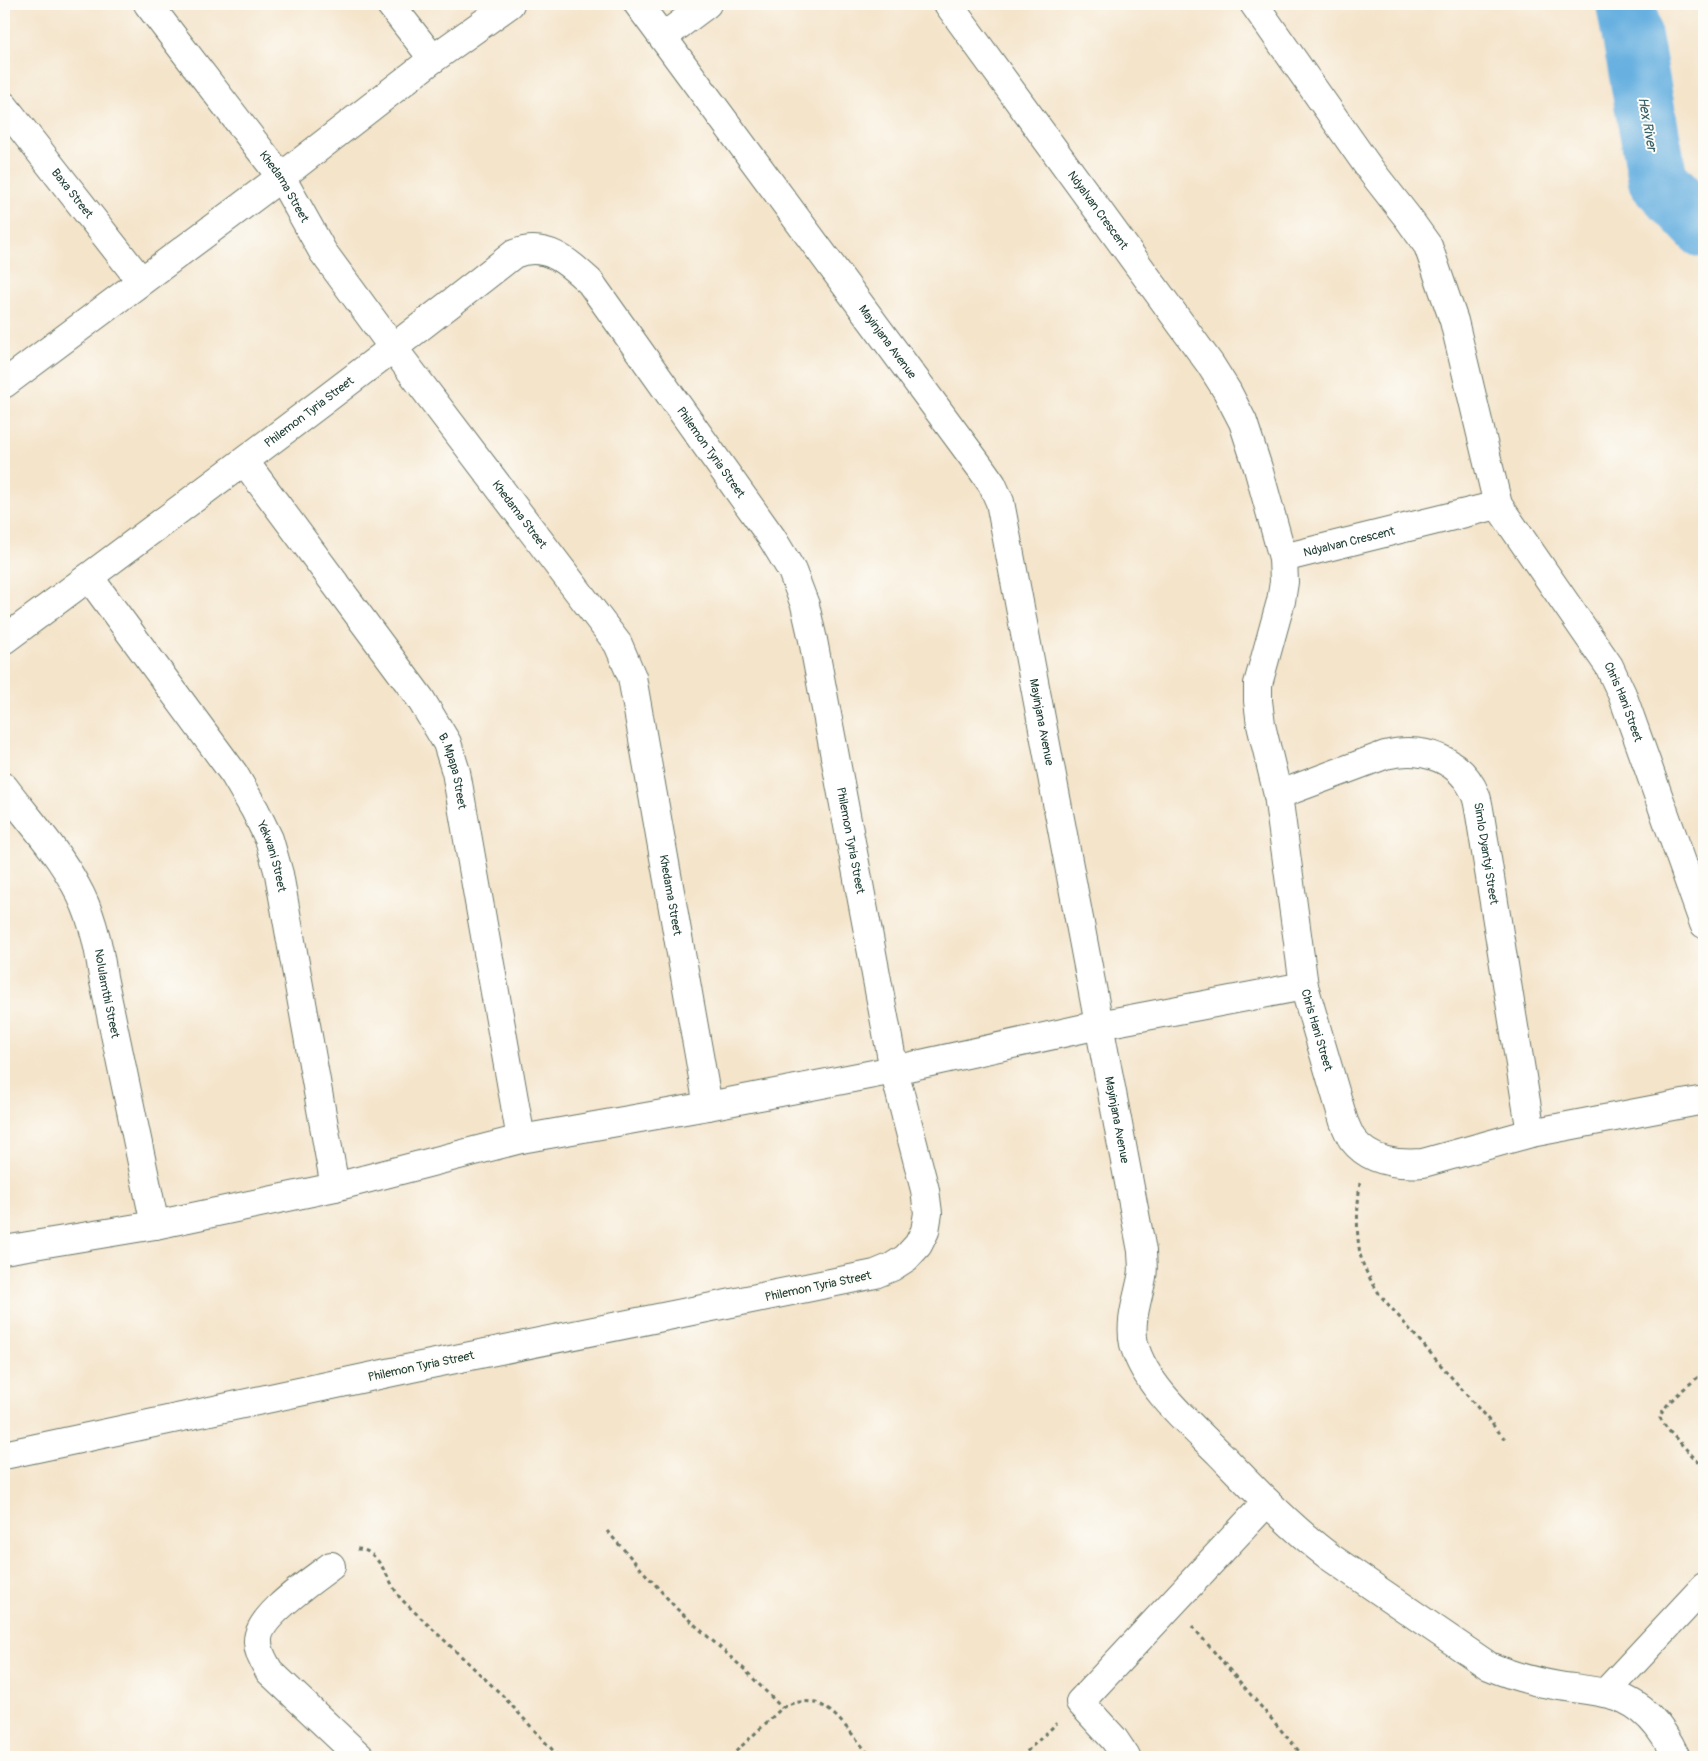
<svg xmlns="http://www.w3.org/2000/svg" width="1708" height="1761" viewBox="0 0 1708 1761" font-family="Pangolin,sans-serif">
	<style>
		.lines { fill: none; stroke-linecap: round; stroke-linejoin: round }
		.river { stroke: #68b0e0; stroke-width: 60 }
		.street-casing { stroke: #6a7768; stroke-width: 30 }
		.path { stroke: #6a7768; stroke-width: 3; stroke-dasharray: 4 4; stroke-linecap: butt }
		.street { stroke: #fff; stroke-width: 28 }
		.labels { text-anchor: middle; stroke-width: 4; stroke-linejoin: round; paint-order: stroke }
		.street-label { font-size: 12px; fill: #1f3d34; stroke: #fdfcf7 }
		.water-label { font-size: 14px; font-style: italic; fill: #356068; stroke: #fdfcf7 }
	</style>
	<rect width="100%" height="100%" fill="#fdfcf7"/>
	<filter id="ink" filterUnits="userSpaceOnUse"><feTurbulence type="fractalNoise" baseFrequency=".02" numOctaves="2"/><feDisplacementMap in="SourceGraphic" scale="10" xChannelSelector="R" yChannelSelector="G"/><feConvolveMatrix kernelMatrix="1 2 1 2 8 2 1 2 1" color-interpolation-filters="sRGB"/></filter>
	<filter id="wash" filterUnits="userSpaceOnUse"><feTurbulence type="fractalNoise" baseFrequency=".0096" numOctaves="4" result="noise"/><feDisplacementMap in="SourceGraphic" scale="20" xChannelSelector="R" yChannelSelector="G"/><feGaussianBlur stdDeviation="1.12" result="paint"/><feColorMatrix in="noise" values="0 0 0 0 0 0 0 0 0 0 0 0 0 0 0 0 0 1.4 0 .05"/><feComposite in="paint" operator="in"/></filter>
	<g filter="url(#wash)">
		<rect width="100%" height="100%" fill="#f4e4ca"/>
		<g class="lines">
			<path class="river" d="M1626,4L1658,180L1704,228"/>
		</g>
	</g>
	<g filter="url(#ink)">
		<g class="lines">
			<g class="street-casing">
				<g id="street">
					<path id="s1" d="M148,4L281,177L323,252L394,349L618,644L632,677L708,1106"/>
					<path d="M390,4L433,59"/>
					<path id="s2" d="M638,4L980,467L992,484L1000,502L1142,1251C1142,1259 1144,1269 1142,1277C1138,1299 1129,1321 1134,1344C1145,1386 1190,1424 1220,1454C1255,1490 1290,1527 1330,1557L1489,1666C1512,1676 1535,1682 1559,1686C1578,1689 1598,1690 1616,1696C1645,1705 1664,1731 1676,1757"/>
					<path id="s3" d="M948,4L1210,364L1227,391L1243,422L1258,468L1283,558L1284,582L1281,601L1258,684V701L1261,725L1278,795L1304,986L1344,1122C1347,1128 1349,1135 1353,1140C1370,1162 1397,1165 1423,1163L1531,1133L1704,1100"/>
					<path id="s4" d="M1254,4L1372,172L1408,218L1428,246L1454,321L1498,505L1609,666L1622,694L1704,924"/>
					<path d="M663,37L707,4"/>
					<path id="s5" d="M4,106L141,281"/>
					<path d="M4,384L281,177L433,59L510,4"/>
					<path id="s6" d="M245,462L420,698L447,743L456,772L521,1139"/>
					<path id="s7" d="M1283,558L1498,505"/>
					<path id="s8" d="M89,577L234,774L255,810L269,839L279,874L335,1187"/>
					<path id="s9" d="M4,640C175,513 346,386 514,254C546,241 568,262 590,282L772,538L792,571L805,605L813,640L894,1070L925,1190L928,1213L925,1231L918,1245L906,1258L892,1267L875,1274L416,1367L4,1455"/>
					<path id="s10" d="M4,787C28,819 57,850 76,886C92,914 99,945 103,977L155,1225"/>
					<path id="s11" d="M1278,795L1385,755C1422,746 1461,758 1476,796C1478,802 1479,809 1480,815L1531,1133"/>
					<path d="M4,1250L155,1225L335,1187L521,1139L708,1106L894,1070L1099,1025L1304,986"/>
					<path d="M331,1566C312,1581 256,1617 258,1642C258,1653 264,1661 269,1671L360,1757"/>
					<path d="M1605,1693L1704,1587"/>
					<path d="M1126,1757L1114,1739L1080,1702L1267,1502"/>
				</g>
			</g>
			<path class="path" d="M1360,1183C1357,1207 1355,1242 1363,1264C1367,1275 1374,1285 1380,1295L1505,1439
				M1704,1372C1692,1383 1663,1403 1660,1418L1668,1430L1704,1468
				M607,1531L677,1609L744,1669L782,1708
				M357,1549C379,1548 389,1584 401,1599L502,1695L559,1757
				M1192,1626L1304,1757
				M730,1757L782,1708C795,1700 814,1699 826,1708C840,1717 860,1744 871,1757
				M1021,1757L1057,1723"/>
			<use href="#street" class="street"/>
		</g>
	</g>
	<g class="labels">
		<g class="street-label">
			<text dy="4" stroke="none"><textPath href="#s1" startOffset="228">Khedama Street</textPath></text>
			<text dy="4" stroke="none"><textPath href="#s5" startOffset="111">Baxa Street</textPath></text>
			<text dy="4" stroke="none"><textPath href="#s3" startOffset="255">Ndyalvan Crescent</textPath></text>
			<text dy="4" stroke="none"><textPath href="#s2" startOffset="420">Mayinjana Avenue</textPath></text>
			<text dy="4" stroke="none"><textPath href="#s9" startOffset="381">Philemon Tyria Street</textPath></text>
			<text dy="4" stroke="none"><textPath href="#s9" startOffset="935">Philemon Tyria Street</textPath></text>
			<text dy="4" stroke="none"><textPath href="#s1" startOffset="632">Khedama Street</textPath></text>
			<text dy="4" stroke="none"><textPath href="#s7" startOffset="68">Ndyalvan Crescent</textPath></text>
			<text dy="4" stroke="none"><textPath href="#s4" startOffset="801">Chris Hani Street</textPath></text>
			<text dy="4" stroke="none"><textPath href="#s2" startOffset="840">Mayinjana Avenue</textPath></text>
			<text dy="4" stroke="none"><textPath href="#s6" startOffset="375">B. Mpapa Street</textPath></text>
			<text dy="4" stroke="none"><textPath href="#s9" startOffset="1355">Philemon Tyria Street</textPath></text>
			<text dy="4" stroke="none"><textPath href="#s11" startOffset="282">Simlo Dyantyi Street</textPath></text>
			<text dy="4" stroke="none"><textPath href="#s8" startOffset="336">Yekwani Street</textPath></text>
			<text dy="4" stroke="none"><textPath href="#s1" startOffset="1052">Khedama Street</textPath></text>
			<text dy="4" stroke="none"><textPath href="#s10" startOffset="235">Nolulamthi Street</textPath></text>
			<text dy="4" stroke="none"><textPath href="#s3" startOffset="1135">Chris Hani Street</textPath></text>
			<text dy="4" stroke="none"><textPath href="#s2" startOffset="1245">Mayinjana Avenue</textPath></text>
			<text transform="translate(818 1286) rotate(-12)" y="4">Philemon Tyria Street</text>
			<text transform="translate(421 1366) rotate(-12)" y="4">Philemon Tyria Street</text>
		</g>
		<g class="water-label">
			<text transform="translate(1648 124) rotate(80)" y="5">Hex River</text>
		</g>
	</g>
	<rect width="1708" height="1761" fill="none" stroke="#fdfcf7" stroke-width="20"/>
</svg>
